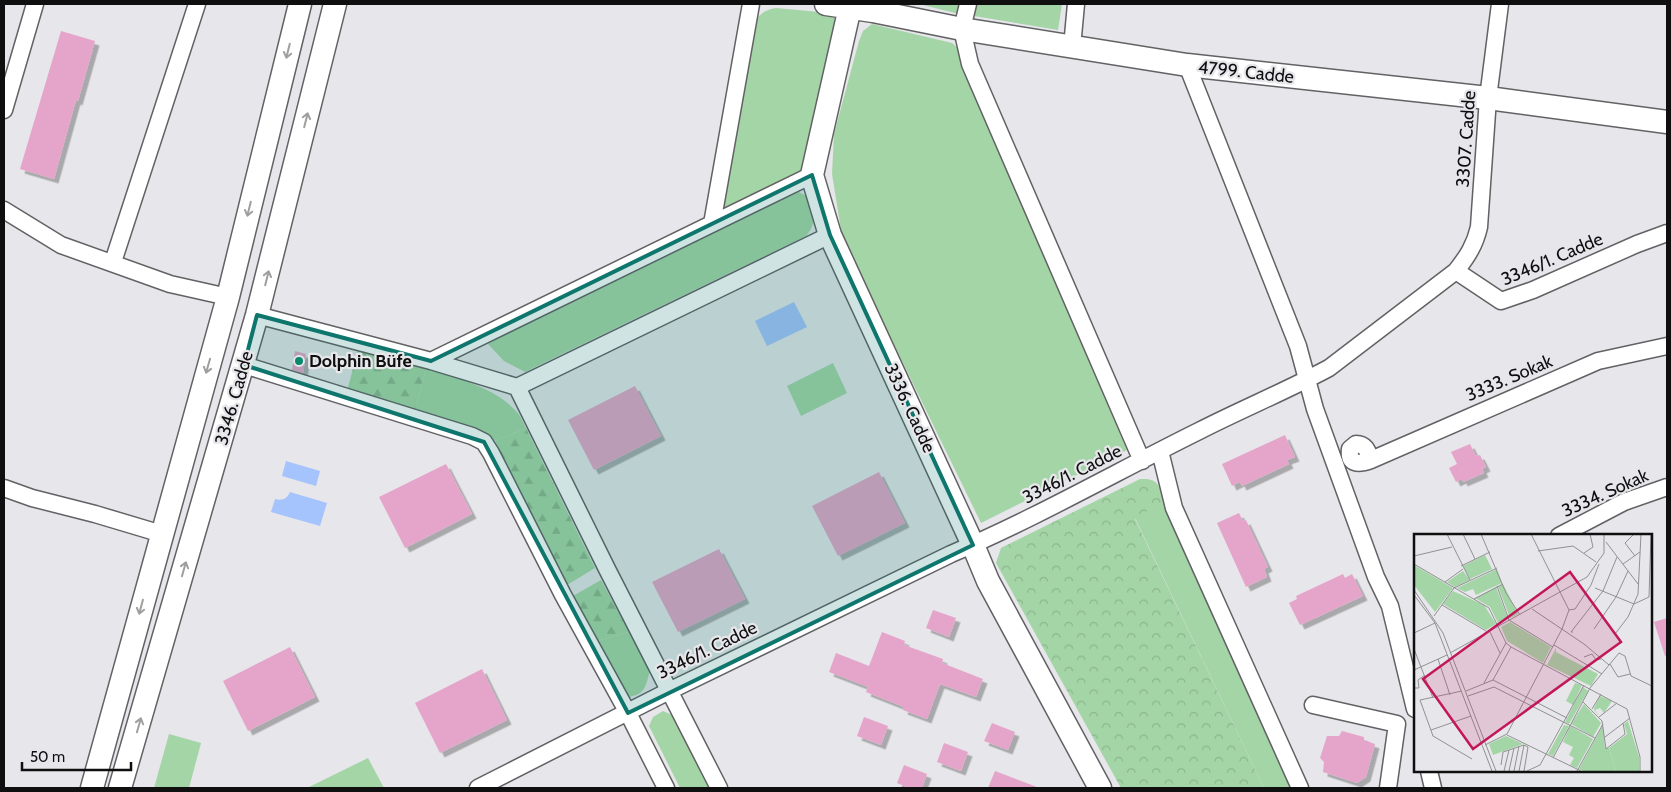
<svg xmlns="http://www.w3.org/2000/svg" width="1671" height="792" viewBox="0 0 1671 792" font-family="Cabin,sans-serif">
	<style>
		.grass { fill: #a4d5a6 }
		.forest { fill: url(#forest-firs) }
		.park { fill: url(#park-crowns) }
		.water { fill: #a5c3fd }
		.building { fill: #e5a5ca; filter: url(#shadow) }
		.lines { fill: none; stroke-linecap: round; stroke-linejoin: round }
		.street-casing { stroke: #626164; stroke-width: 19 }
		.secondary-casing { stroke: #626164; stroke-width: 25 }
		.street { stroke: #fff; stroke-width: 16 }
		.secondary { stroke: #fff; stroke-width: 22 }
		.oneway { stroke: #9f9f9f }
		.marked { fill: #0f766e; fill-opacity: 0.2; stroke: #0f766e; stroke-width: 4; stroke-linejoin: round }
		.poi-dot { fill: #08896d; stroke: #e7e6ea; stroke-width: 2 }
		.labels { text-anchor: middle; stroke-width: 4.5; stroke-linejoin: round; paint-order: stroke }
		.street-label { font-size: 18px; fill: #0f0f10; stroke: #e7e6ea }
		.poi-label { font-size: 18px; font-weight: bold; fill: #0f0f10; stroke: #e7e6ea; text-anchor: start }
		.inset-road { fill: none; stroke: #919093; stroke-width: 1 }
		.view { fill: #c2185b; fill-opacity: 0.15; stroke: #c2185b; stroke-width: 2.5 }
		.inset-edge { fill: none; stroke: #0f0f10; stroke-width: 2.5 }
	</style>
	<defs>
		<pattern id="forest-firs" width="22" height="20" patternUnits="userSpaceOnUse" patternTransform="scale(1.25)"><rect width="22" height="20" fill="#a4d5a6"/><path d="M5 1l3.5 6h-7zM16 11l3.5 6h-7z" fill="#8cb68e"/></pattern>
		<pattern id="park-crowns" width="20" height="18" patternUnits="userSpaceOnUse" patternTransform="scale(1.25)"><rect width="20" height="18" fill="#a4d5a6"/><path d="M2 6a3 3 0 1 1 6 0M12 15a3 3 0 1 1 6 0" fill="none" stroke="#8cb68e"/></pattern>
		<filter id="shadow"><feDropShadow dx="4.5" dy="4.5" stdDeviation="0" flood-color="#0004"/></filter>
	</defs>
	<rect width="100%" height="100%" fill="#e7e6ea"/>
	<path class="grass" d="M919,4H961L959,14Z
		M977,4H1062L1058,30L974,16Z
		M776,8L830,13L835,19V29L803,172L723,211L751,26C758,16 763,10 776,8Z
		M872,24L952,43L959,49L964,69L1127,450L981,523L863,281L841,230L832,174L834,134L859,41L863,31Z
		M799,192L808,197C813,213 818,222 806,236L525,372L504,361L488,344L499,337L787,195Z
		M833,363L847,393L801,416L787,386Z
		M426,369C457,378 494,387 516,411C521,416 523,423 526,428L495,441L484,432L415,410Z
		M1165,500L1278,755L1291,788H1264L1135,518Z
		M629,632L650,670C646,685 646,694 629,697L616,681L597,641Z
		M663,711L672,715L710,788H680L649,726L653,717Z
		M169,734L201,743L189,788H154Z
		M368,758L384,788H307Z"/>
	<path class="forest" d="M358,350L426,369L415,410L347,391Z
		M526,428L595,568L567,585L495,441Z
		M601,580L629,632L597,641L573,596Z"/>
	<path class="park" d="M1140,479C1158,478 1159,485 1165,500L1135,519L1264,788H1121L996,563L1001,548Z"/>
	<path class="water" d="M794,302L807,327L767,346L755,321Z
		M286,461L320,471L316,486L282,476Z
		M290,492L327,503L320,526L271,512L275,499C282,501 287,499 290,492Z"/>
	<path class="building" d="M61,31L95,41L78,101L76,100L54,179L20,169Z
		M295,351L306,354L303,373L292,370Z
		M635,386L661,436L594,470L568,420Z
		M1285,435L1295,457L1287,460L1289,464L1242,486L1240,482L1232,486L1222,464Z
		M1470,444L1476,456L1480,455L1486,467L1482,469L1484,473L1463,482L1462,479L1456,482L1449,468L1457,464L1451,452Z
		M446,464L472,514L405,548L379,497Z
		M879,472L905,523L838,556L812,506Z
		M1239,513L1243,521L1246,520L1268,567L1264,569L1267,577L1246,587L1217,523Z
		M719,549L745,599L678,632L652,582Z
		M1343,574L1345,578L1352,574L1363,596L1300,625L1289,603L1297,599L1296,596Z
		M933,610L956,618L949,637L926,628Z
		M1667,618V656H1665L1654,622Z
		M882,632L905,641L904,645L943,659L942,663L983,679L976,697L940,684L927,719L903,710L904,707L866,692L868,687L829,672L836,653L869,666Z
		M290,647L315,697L248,731L223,681Z
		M482,669L507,720L440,753L415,703Z
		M864,717L888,726L881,745L857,736Z
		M992,723L1015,732L1008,750L984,741Z
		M1342,731L1364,737V740L1375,744L1366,777L1357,783L1323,772L1324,762L1320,758L1327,736H1339Z
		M944,743L968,752L961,771L937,762Z
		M904,765L927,774L922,788H909L897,783Z
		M995,771L1037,787V788H988Z"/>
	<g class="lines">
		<g class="street-casing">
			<path id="street" d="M968,4L962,29L970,64L1142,461
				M1072,47L1076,4
				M1187,65L1298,346L1315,409L1376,577L1390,606L1415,709
				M4,110L35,4
				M4,210L61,245L170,284L228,297
				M712,224L751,4
				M113,262L197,4
				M1456,271L1501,301L1533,290L1637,244L1667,233
				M257,315L431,361L517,387L607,569L719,788
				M431,361L812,175
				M244,365L472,436L484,442L491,453L563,595L628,713L666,788
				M517,387L830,235
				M1160,451L1174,508L1300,788
				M1371,460C1368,452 1366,444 1356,444L1350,449C1348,466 1360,464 1371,460L1598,361L1667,346
				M4,488L32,498L95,514L162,534
				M1559,536L1624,502L1667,487
				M1313,705L1397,724L1388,788
				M1429,771L1433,788
				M478,788L669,691L951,554C1036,518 1116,472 1199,431C1242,409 1286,391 1329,368L1456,271C1467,257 1475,245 1479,227L1488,98L1500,4"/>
		</g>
		<g class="secondary-casing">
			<path id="secondary" d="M826,4L873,11L962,29L1187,65L1488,98L1667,122
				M850,7L812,175L830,235L973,545L988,581L1100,788
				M92,788L228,297L300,4
				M120,788L257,315L335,4"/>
		</g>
		<use href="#street" class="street"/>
		<use href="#secondary" class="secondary"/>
	</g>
	<defs><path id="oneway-shaft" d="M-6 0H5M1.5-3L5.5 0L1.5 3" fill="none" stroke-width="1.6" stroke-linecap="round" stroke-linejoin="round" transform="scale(1.25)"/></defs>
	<g class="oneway">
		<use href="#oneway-shaft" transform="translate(288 51) rotate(104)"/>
		<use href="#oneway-shaft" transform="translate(306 120) rotate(-76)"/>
		<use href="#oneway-shaft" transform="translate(249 209) rotate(104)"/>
		<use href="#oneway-shaft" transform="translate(267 278) rotate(-76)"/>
		<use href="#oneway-shaft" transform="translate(208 366) rotate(106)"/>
		<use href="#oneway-shaft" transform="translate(184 569) rotate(-74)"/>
		<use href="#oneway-shaft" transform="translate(141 607) rotate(105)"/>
		<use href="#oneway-shaft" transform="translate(139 725) rotate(-74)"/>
	</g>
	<path class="marked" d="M812,175L830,235L973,545L628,713L484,442L244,365L257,315L431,361Z"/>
	<circle class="poi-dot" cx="299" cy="361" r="5"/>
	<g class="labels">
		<g class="street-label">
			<text transform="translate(1246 72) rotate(6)" y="6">4799. Cadde</text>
			<text transform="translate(1466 139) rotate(-86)" y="6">3307. Cadde</text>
			<text transform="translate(1552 259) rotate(-23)" y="6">3346/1. Cadde</text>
			<text transform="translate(1509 378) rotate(-23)" y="6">3333. Sokak</text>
			<text transform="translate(234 398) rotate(-74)" y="6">3346. Cadde</text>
			<text transform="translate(910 408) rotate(65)" y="6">3336. Cadde</text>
			<text transform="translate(1072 474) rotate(-27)" y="6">3346/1. Cadde</text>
			<text transform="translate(1605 493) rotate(-24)" y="6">3334. Sokak</text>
			<text transform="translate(707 650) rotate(-26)" y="6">3346/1. Cadde</text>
		</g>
		<g class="poi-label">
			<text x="309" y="367">Dolphin Büfe</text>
		</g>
	</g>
	<g transform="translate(1414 534)">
		<rect width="238" height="238" fill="#e7e6ea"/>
		<path d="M71,21L78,35L56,45L49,32ZM0,31L39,54L21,78L0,51ZM83,35L88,49L62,61L59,55L51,58L43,54ZM49,37L56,46L41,53L33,48ZM89,50L104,80L96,84L84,52ZM82,53L94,85L84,89L76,73L61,64ZM39,57L70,71L82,90L72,96L29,70ZM96,88L137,113L129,129L93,107L87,93ZM161,149L168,151L159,171L152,167ZM169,153L174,157L155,190L151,188ZM186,162L198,167L190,179L186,174L181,176L185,182L180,176V174ZM170,170L187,189L179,203L157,190ZM150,191L155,192L139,222L134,220ZM189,191L191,214H195L202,237H169L165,235ZM156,192L179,205L163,234L156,231L160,224L155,221L159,213L149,208ZM92,202L109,210L79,221L75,210Z" fill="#a4d5a6"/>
		<path d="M214,187L225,223V237H202L195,214L213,200L210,190Z" fill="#a4d5a6"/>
		<path d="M142,114V118L184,140L177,152L133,131Z" fill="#a4d5a6"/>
		<path class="inset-road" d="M33,0L56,46M49,0L61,25M67,0L92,59L106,81M117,0L155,76M220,0L211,9L221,22M192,8L224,50M124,17L159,12L182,28M170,19L179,13L176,0M0,22L38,13M0,30L75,74L92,109L97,113L213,175L226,223V237M209,30L226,18M47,32L76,18M31,48L49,35M83,52L95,86L139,113M181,54L220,70L235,63L237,0M0,56L29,99L82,237M0,61L21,89L78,237M60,65L89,50M28,71L72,97M118,75L170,110L195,131M155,76L161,75L177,51L185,30M20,82L40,54L83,34M180,95L202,63L214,37M75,96L86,119M159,98H157L189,57L203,23M0,99L21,89M201,100L214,83L224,60L227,0M140,111L188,140M0,115L19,164M36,119L173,43L190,19V0M170,123L178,120L182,126L187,125M24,125L36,161M196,130L204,143L216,140M0,136L33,121M79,146L97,113M70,149L92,109M0,154H5L4,146L11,141M48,157L6,166L19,202L58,225M52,157L79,146L153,184M54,162L80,153L181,204M169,168L188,187L192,215M178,175L187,160M185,183L203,169M17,196L57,182M93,201L167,237M191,203L216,184M71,211L93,200L148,95L155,76M192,215L211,200L209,189M139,224L176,154L205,119L211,122L217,142L238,152M87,231L89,218L110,211L114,213L110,237M90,237L95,216M95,237L100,214M100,237L105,212M105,237L110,211M113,237L126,231L170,151M163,237L189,190"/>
		<path class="view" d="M156,38L207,108L59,215L9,145Z"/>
		<rect width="238" height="238" class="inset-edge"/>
	</g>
	<rect width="1671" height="792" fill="none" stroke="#0f0f10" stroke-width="10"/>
	<path d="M22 762v8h109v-8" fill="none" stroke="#0f0f10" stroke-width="2.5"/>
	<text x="30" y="762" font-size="15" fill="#0f0f10" stroke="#e7e6ea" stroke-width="4" paint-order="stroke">50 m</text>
</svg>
